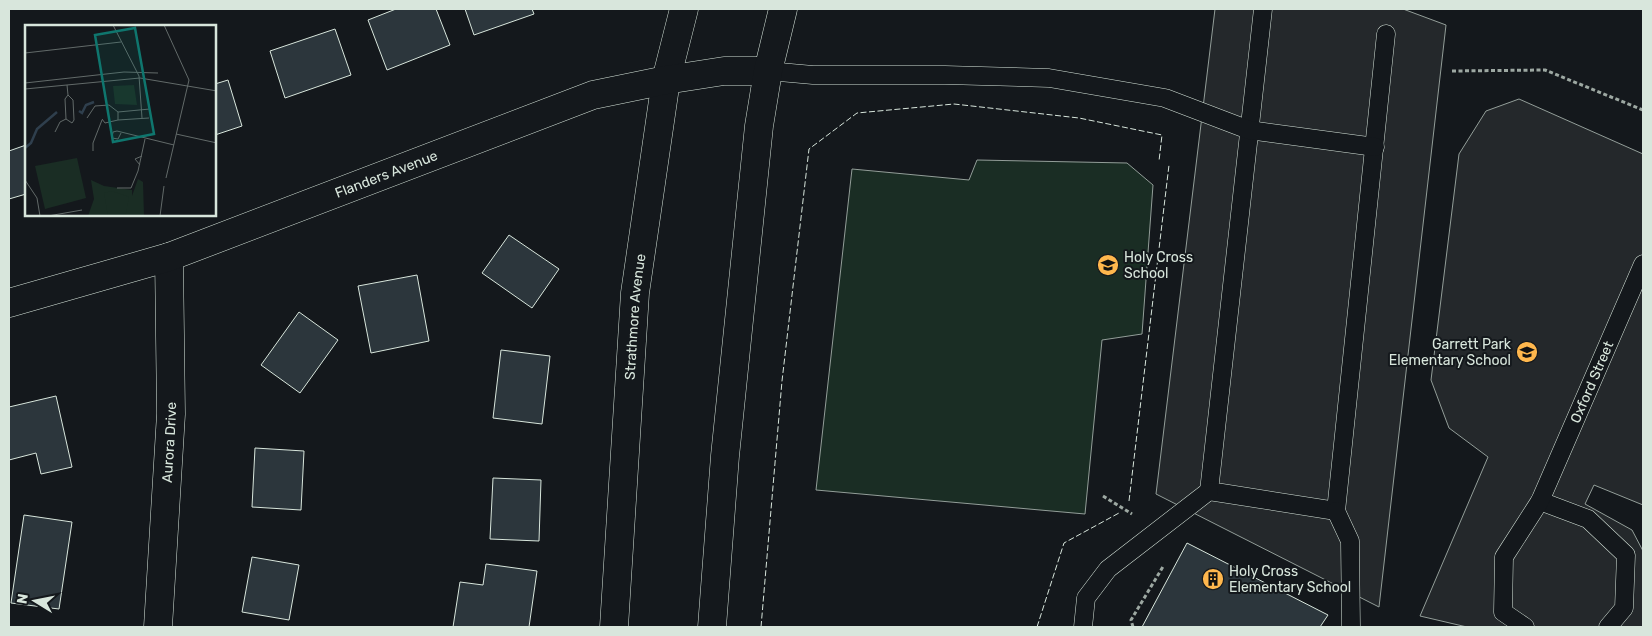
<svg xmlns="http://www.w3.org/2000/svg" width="1652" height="636" viewBox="0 0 1652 636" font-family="Rubik,sans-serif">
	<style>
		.garden { fill: #1a2d24; stroke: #939e99 }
		.parking { fill: #24282b; stroke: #939e99 }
		.building { fill: #2c363c; stroke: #d8e6dc }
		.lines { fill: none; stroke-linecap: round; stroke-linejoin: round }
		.service-casing { stroke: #d8e6dc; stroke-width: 19 }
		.minor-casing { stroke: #d8e6dc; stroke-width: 29 }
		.tertiary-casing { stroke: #d8e6dc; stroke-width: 29 }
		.secondary-casing { stroke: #d8e6dc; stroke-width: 29 }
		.path { stroke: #9da8a2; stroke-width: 3; stroke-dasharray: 4 2.5; stroke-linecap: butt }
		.service { stroke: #14181c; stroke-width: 18 }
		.minor { stroke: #14181c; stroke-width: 28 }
		.tertiary { stroke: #14181c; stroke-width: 28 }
		.secondary { stroke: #14181c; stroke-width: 28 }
		.fence { stroke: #d8e6dc; stroke-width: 1; stroke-dasharray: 6 2.5; stroke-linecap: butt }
		.labels { text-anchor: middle; stroke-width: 4; stroke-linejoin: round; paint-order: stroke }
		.street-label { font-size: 14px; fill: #d8e6dc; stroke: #14181c }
		.poi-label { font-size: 14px; fill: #d8e6dc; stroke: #14181c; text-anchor: start }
		.inset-river { fill: none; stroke: #2f3f4d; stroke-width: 2.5 }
		.inset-road { fill: none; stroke: #626a69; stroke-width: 1 }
		.view { fill: #0f766e; fill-opacity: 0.15; stroke: #0f766e; stroke-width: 2.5 }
		.inset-edge { fill: none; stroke: #d8e6dc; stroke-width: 2.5 }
	</style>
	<rect width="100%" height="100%" fill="#14181c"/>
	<path class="garden" d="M977,160L1127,163L1153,185L1142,334L1102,340L1085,514L816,490L852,169L969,180Z"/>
	<path class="parking" d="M1215,9H1403L1446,25L1379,607L1156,494Z
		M1519,99L1643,154V505L1594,485L1585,504L1632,530L1643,551V627H1467L1420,616L1488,457L1449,428L1431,380L1459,154L1486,111Z"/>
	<path class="building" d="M396,9H436L450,45L387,70L368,20Z
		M465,9H532L534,14L474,35Z
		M335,29L351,75L285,98L270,51Z
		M228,80L242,126L215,135V84Z
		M26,145V194L9,199V151Z
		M509,235L559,269L532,308L482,273Z
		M417,275L429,341L371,353L358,286Z
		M299,312L338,340L300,393L261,365Z
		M501,350L550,356L542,424L493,418Z
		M56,396L72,467L41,474L36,453L9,460V407Z
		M255,448L304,451L301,510L252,507Z
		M493,478L541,480L539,541L490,539Z
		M24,515L72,522L59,609L11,603Z
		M1187,543L1328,615L1320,627H1142Z
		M252,557L299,565L289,620L242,612Z
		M486,564L537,571L529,627H453L460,582L483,585Z"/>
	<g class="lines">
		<g class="service-casing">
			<g id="service">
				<path d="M1263,9L1209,491L1336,511L1386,34"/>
				<path d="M768,71L813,75H945L1049,78L1165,98L1249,130L1375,147"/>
				<path d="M1540,501L1588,519L1626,555L1624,608L1608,627"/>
				<path d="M1336,511L1350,541L1351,627"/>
				<path d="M1083,627L1086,598L1108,569L1209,491"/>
				<path id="s1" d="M1525,627L1503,612L1504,557L1540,501L1643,264"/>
			</g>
		</g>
		<g class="minor-casing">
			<g id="minor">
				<path id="s2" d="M158,627L171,414L169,257"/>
				<path id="s3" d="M614,627L635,293L666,80L684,9"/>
			</g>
		</g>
		<g class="tertiary-casing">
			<g id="tertiary">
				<path id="s4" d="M9,303L169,257L593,95L666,80L724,71H768"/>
			</g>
		</g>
		<g class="secondary-casing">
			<path id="secondary" d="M712,627L725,456L759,126L768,71L783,9"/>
		</g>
		<path class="path" d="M1452,71L1545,70L1643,110
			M1103,496L1132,514
			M1133,627L1131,620L1164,565"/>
		<use href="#service" class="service"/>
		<use href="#minor" class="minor"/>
		<use href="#tertiary" class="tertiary"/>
		<use href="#secondary" class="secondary"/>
		<path class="fence" d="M1129,501L1169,165
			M761,627L782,381L809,149L857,113L954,104L1079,118L1162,135L1159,161
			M1037,627L1064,543L1119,513"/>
	</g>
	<defs>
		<g id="school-disc" transform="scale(1.125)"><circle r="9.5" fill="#ffb74d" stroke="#14181c"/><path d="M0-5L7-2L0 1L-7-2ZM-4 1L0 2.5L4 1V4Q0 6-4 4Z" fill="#111"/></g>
		<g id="building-disc" transform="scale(1.125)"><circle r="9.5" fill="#ffb74d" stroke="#14181c"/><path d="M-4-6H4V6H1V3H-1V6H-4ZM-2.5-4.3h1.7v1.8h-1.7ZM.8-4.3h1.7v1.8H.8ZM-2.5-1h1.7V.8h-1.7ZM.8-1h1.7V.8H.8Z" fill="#111"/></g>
	</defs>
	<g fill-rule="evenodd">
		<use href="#school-disc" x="1108" y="265"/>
		<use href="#school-disc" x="1527" y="352"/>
		<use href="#building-disc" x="1213" y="579"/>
	</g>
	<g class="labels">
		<g class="street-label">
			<text dy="5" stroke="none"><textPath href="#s4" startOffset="399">Flanders Avenue</textPath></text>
			<text dy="5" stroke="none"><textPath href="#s3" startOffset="311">Strathmore Avenue</textPath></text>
			<text dy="5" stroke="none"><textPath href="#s1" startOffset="278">Oxford Street</textPath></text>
			<text dy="5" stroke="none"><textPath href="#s2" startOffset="185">Aurora Drive</textPath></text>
		</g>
		<g class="poi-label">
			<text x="1124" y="262">Holy Cross<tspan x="1124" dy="16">School</tspan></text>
			<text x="1511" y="349" text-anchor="end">Garrett Park<tspan x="1511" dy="16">Elementary School</tspan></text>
			<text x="1229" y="576">Holy Cross<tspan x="1229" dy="16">Elementary School</tspan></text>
		</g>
	</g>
	<g transform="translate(25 25)">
		<rect width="191" height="191" fill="#14181c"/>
		<path d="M113,154L118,157L119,191H63L69,174L66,155L79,161L107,165V171Z" fill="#1a2d24"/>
		<path d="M109,60L112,80L90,79L88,61ZM52,133L61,173L20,184L10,141ZM87,166L104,172L101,188L83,191L79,168Z" fill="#1a2d24"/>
		<path class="inset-river" d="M54,86L57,88L61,80L69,77M0,123L6,118L12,104L32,87"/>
		<path class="inset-road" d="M88,0L114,51L117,93M139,0L164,55L141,153M0,28L96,17M0,58L99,47L133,48M42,60L43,70L48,75L49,95L47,98L41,94L40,74L43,70M0,64L115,53L192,66M62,93L70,81L84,80L93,87M124,93L93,95V87L125,84M77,94L80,98L93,95M30,107L35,97L41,94M96,108L93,114L87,113L88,107L92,106L149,120M151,109L192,118M68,126V118L77,95M115,140L110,134L117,131M0,155L12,173L15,191M92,163H106L113,146L120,114M23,191L57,185M135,191L139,161"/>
		<path class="view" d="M110,3L129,109L88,117L70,10Z"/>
		<rect width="191" height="191" class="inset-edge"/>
	</g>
	<rect width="1652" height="636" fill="none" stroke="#d8e6dc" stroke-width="20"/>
	<g transform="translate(35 601) rotate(280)" stroke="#14181c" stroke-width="4" paint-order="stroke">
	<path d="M0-4L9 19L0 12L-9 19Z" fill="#d8e6dc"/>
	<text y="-8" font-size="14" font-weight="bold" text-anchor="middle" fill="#d8e6dc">N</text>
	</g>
</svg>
